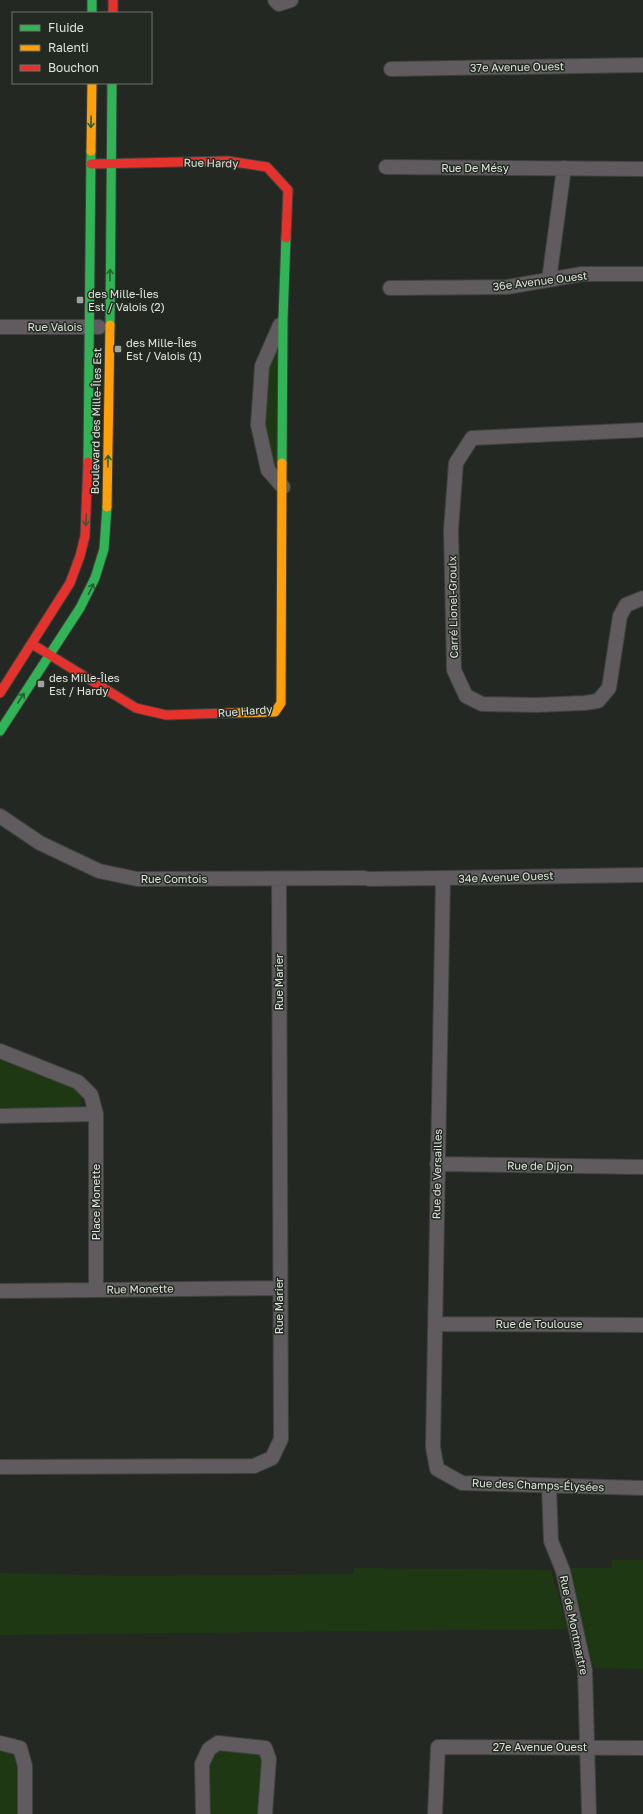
<svg xmlns="http://www.w3.org/2000/svg" width="643" height="1814" viewBox="0 0 643 1814" font-family="'Golos Text',sans-serif">
	<style>
		.green { fill: #1f3814 }
		.lines { fill: none; stroke-linecap: round; stroke-linejoin: round }
		.street-casing { stroke: #3f423e; stroke-width: 16 }
		.fast-casing { stroke: #3f423e; stroke-width: 11 }
		.slow-casing { stroke: #3f423e; stroke-width: 11 }
		.jam-casing { stroke: #3f423e; stroke-width: 11 }
		.street { stroke: #605b5e; stroke-width: 14 }
		.fast { stroke: #30b455; stroke-width: 9 }
		.slow { stroke: #ff9f0a; stroke-width: 9 }
		.jam { stroke: #e5322d; stroke-width: 9 }
		.oneway { stroke: #286136 }
		.poi-dot { fill: #9ea39d; stroke: #232a21; stroke-width: 1.5 }
		.labels { text-anchor: middle; stroke-width: 3; stroke-linejoin: round; paint-order: stroke }
		.street-label { font-size: 11px; fill: #e0e5de; stroke: #232a21 }
		.poi-label { font-size: 11px; fill: #e0e5de; stroke: #232a21; text-anchor: start }
	</style>
	<rect width="100%" height="100%" fill="#242823"/>
	<path class="green" d="M279,333L278,476L261,426L264,369Z
		M0,1058L75,1086C81,1094 83,1097 80,1107L73,1109L0,1111Z
		M612,1560H643V1669L594,1668L565,1568H612Z
		M354,1568L551,1570L568,1629L0,1635V1573L129,1576L354,1574Z
		M0,1743L20,1748L25,1814H0Z
		M265,1748V1814H203L209,1749Z"/>
	<g class="lines">
		<g class="street-casing">
			<path id="street" d="M275,0L279,4L291,0
				M391,69L643,65
				M386,167L643,169
				M549,280L564,168
				M390,288L507,287L582,274H643
				M280,325L262,366L258,425L268,470L283,487
				M0,327H99
				M643,430L472,438L456,463L451,530L454,670L466,696L482,704L536,705L584,703L598,701L609,688L620,616L626,605L643,598
				M0,816L40,843L99,871L137,879L364,878
				M369,879L643,875
				M443,879L433,1447L437,1469L462,1483L643,1488
				M0,1051L78,1082L91,1095L96,1114V1290
				M0,1116L96,1114
				M437,1164L643,1167
				M0,1291L279,1288
				M436,1324L643,1325
				M0,1467L254,1466L272,1458L281,1439L279,879
				M549,1486L551,1541L563,1571L585,1670L589,1814
				M0,1743L20,1748L25,1766V1814
				M203,1814L202,1764L209,1749L218,1743L265,1748L269,1759L265,1814
				M435,1814L438,1747L643,1748"/>
		</g>
		<g class="fast-casing">
			<path id="fast" d="M92,0V13
				M110,325L112,83
				M88,462L91,151
				M282,463L283,319L286,238
				M0,731L80,608L95,578L104,549L107,507"/>
		</g>
		<g class="slow-casing">
			<path id="slow" d="M91,151L92,83
				M107,507L110,325
				M229,713L275,712L281,703L282,463"/>
		</g>
		<g class="jam-casing">
			<path id="jam" d="M113,0V13
				M91,164L228,161L267,167L288,190L286,238
				M32,644L136,708L166,715L229,713
				M0,693L70,583L80,556L85,536L88,462"/>
		</g>
		<use href="#street" class="street"/>
		<use href="#fast" class="fast"/>
		<use href="#slow" class="slow"/>
		<use href="#jam" class="jam"/>
	</g>
	<defs><path id="oneway-shaft" d="M-6 0H5M1.5-3L5.5 0L1.5 3" fill="none" stroke-width="1.6" stroke-linecap="round" stroke-linejoin="round"/></defs>
	<g class="oneway">
		<use href="#oneway-shaft" transform="translate(91 122) rotate(91)"/>
		<use href="#oneway-shaft" transform="translate(110 275) rotate(-89)"/>
		<use href="#oneway-shaft" transform="translate(108 461) rotate(-89)"/>
		<use href="#oneway-shaft" transform="translate(86 520) rotate(93)"/>
		<use href="#oneway-shaft" transform="translate(91 589) rotate(-65)"/>
		<use href="#oneway-shaft" transform="translate(21 698) rotate(-57)"/>
	</g>
	<g class="poi-dot">
		<rect x="76" y="296" width="8" height="8" rx="2"/>
		<rect x="114" y="345" width="8" height="8" rx="2"/>
		<rect x="37" y="680" width="8" height="8" rx="2"/>
	</g>
	<g class="labels">
		<g class="street-label">
			<text transform="translate(517 67) rotate(-1)" y="4">37e Avenue Ouest</text>
			<text transform="translate(211 163) rotate(1)" y="4">Rue Hardy</text>
			<text x="475" y="172">Rue De Mésy</text>
			<text transform="translate(540 281) rotate(-7)" y="4">36e Avenue Ouest</text>
			<text x="55" y="331">Rue Valois</text>
			<text transform="translate(96 421) rotate(-89)" y="4">Boulevard des Mille-Îles Est</text>
			<text transform="translate(453 607) rotate(-91)" y="4">Carré Lionel-Groulx</text>
			<text transform="translate(245 711) rotate(-4)" y="4">Rue Hardy</text>
			<text transform="translate(506 877) rotate(-2)" y="4">34e Avenue Ouest</text>
			<text x="174" y="883">Rue Comtois</text>
			<text transform="translate(279 982) rotate(-90)" y="4">Rue Marier</text>
			<text transform="translate(540 1166) rotate(1)" y="4">Rue de Dijon</text>
			<text transform="translate(437 1174) rotate(-89)" y="4">Rue de Versailles</text>
			<text transform="translate(96 1202) rotate(-90)" y="4">Place Monette</text>
			<text transform="translate(140 1289) rotate(-1)" y="4">Rue Monette</text>
			<text transform="translate(279 1306) rotate(-90)" y="4">Rue Marier</text>
			<text x="539" y="1328">Rue de Toulouse</text>
			<text transform="translate(538 1485) rotate(2)" y="4">Rue des Champs-Élysées</text>
			<text transform="translate(574 1625) rotate(78)" y="4">Rue de Montmartre</text>
			<text x="540" y="1751">27e Avenue Ouest</text>
		</g>
		<g class="poi-label">
			<text x="88" y="298">des Mille-Îles<tspan x="88" dy="13">Est / Valois (2)</tspan></text>
			<text x="126" y="347">des Mille-Îles<tspan x="126" dy="13">Est / Valois (1)</tspan></text>
			<text x="49" y="682">des Mille-Îles<tspan x="49" dy="13">Est / Hardy</tspan></text>
		</g>
	</g>
	<rect x="12" y="12" width="140" height="72" fill="#232a21" stroke="#6f756d"/>
	<rect x="20" y="25" width="20" height="6" fill="#30b455" stroke="#6f756d"/>
	<text x="48" y="32" font-size="12" fill="#e0e5de">Fluide</text>
	<rect x="20" y="45" width="20" height="6" fill="#ff9f0a" stroke="#6f756d"/>
	<text x="48" y="52" font-size="12" fill="#e0e5de">Ralenti</text>
	<rect x="20" y="65" width="20" height="6" fill="#e5322d" stroke="#6f756d"/>
	<text x="48" y="72" font-size="12" fill="#e0e5de">Bouchon</text>
</svg>
